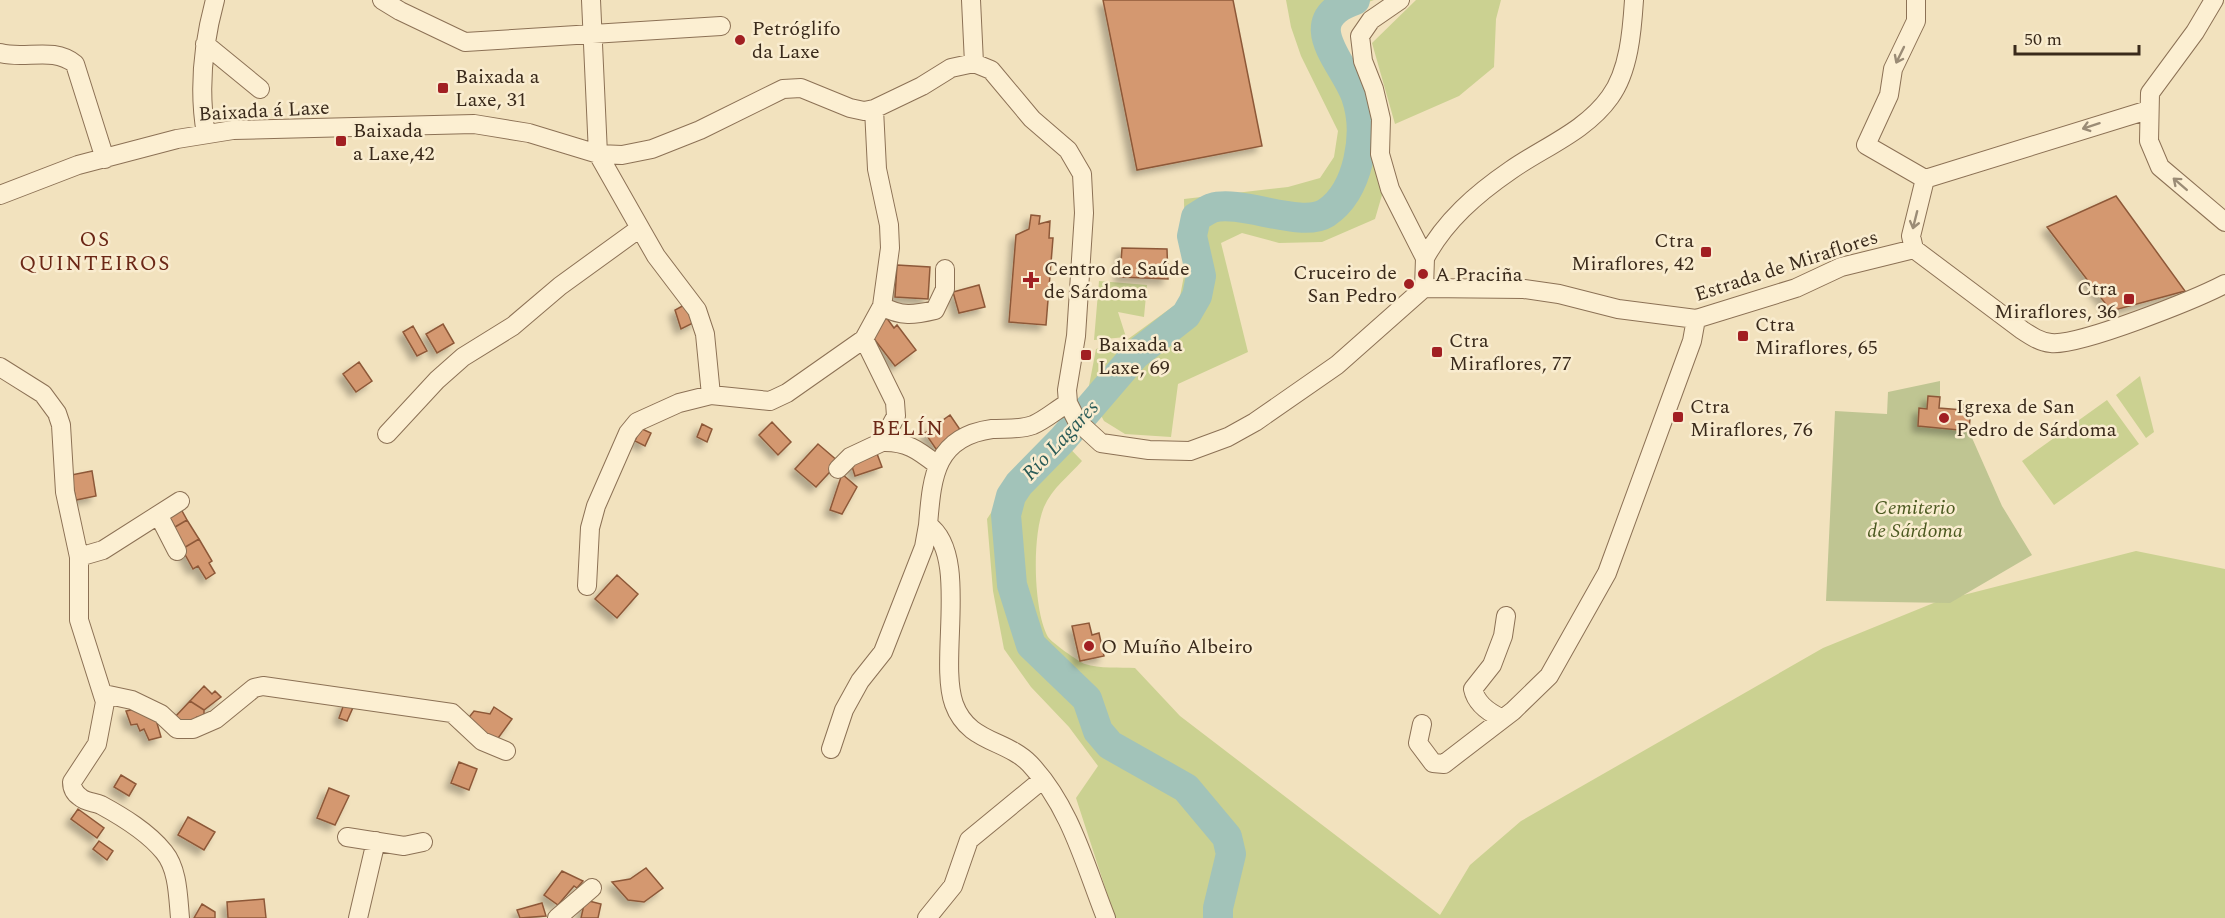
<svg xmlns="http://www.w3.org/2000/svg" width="2225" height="918" viewBox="0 0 2225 918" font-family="Spectral,serif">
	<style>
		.green { fill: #cbd191 }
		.cemetery { fill: #bfc592 }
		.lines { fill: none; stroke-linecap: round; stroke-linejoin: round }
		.river { stroke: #a2c3b9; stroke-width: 30 }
		.building { fill: #d49870; stroke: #8e5939; stroke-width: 1.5; filter: url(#shadow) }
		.street-casing { stroke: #8c7155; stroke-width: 20 }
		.street { stroke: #fcefd2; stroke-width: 18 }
		.oneway { stroke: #9b8c76 }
		.poi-dot { fill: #a11f22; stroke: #f9eccf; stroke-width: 2 }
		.labels { text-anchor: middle; stroke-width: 5; stroke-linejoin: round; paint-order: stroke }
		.poi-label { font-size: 20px; fill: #3a2a1b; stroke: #f9eccf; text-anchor: start }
		.street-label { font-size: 20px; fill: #3a2a1b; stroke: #f9eccf }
		.park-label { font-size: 20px; font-style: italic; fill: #4b5920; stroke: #f9eccf }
		.neighbourhood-label { font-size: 21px; letter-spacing: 1.5px; fill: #6b2716; stroke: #f9eccf }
		.water-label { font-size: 21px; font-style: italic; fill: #295b57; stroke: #f9eccf }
	</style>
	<defs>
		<filter id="shadow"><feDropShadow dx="-5.5" dy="5.5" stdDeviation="3" flood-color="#0004"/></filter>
	</defs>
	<rect width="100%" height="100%" fill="#f2e2be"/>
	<path class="green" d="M1286,0H1374L1339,13L1334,36L1374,116L1382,195L1375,219L1322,242L1279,243L1242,233L1221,243L1248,352L1178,384L1171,437L1125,434L1104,421L1088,391L1096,349L1124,342L1179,302L1185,270L1184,199L1288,187L1320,178L1334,157L1338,131L1301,56L1291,27Z
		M1416,0H1501L1496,19L1494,67L1459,96L1395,124L1372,43Z
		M1099,281L1147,285L1144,317L1118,312L1126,337L1094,340Z
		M2140,376L2154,432L2146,438L2116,395Z
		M2107,400L2139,444L2054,505L2022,461Z
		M1055,433L1082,461C1069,476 1052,488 1044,507C1032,535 1033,610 1048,637C1051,642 1079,662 1085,664C1099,669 1120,667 1135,668L1180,716L1440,915L1470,865L1521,821L1823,648L1936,602L2136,551L2225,569V918H1115L1076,798L1098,766L1069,727L1031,687L1004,649L993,591L987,519L1019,470Z"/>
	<path class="cemetery" d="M1940,381V397H1928L1927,409H1919L1918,425L1969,431L2002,506L2032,555L1950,603L1826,601L1835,411L1887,414L1888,392Z"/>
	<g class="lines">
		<path class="river" d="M1218,918V908L1231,854L1227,837L1186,788L1110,745L1098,731L1087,699L1031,645L1012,585L1006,515L1011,496L1019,484L1063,439L1135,355L1186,315L1197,296L1201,276L1192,236L1196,217C1201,214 1207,210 1212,208C1241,199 1301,229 1326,213C1359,191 1369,133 1356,96C1344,62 1295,21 1355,0"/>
	</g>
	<path class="building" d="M1103,0H1233L1262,146L1137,170Z
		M2116,196L2185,291L2111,311L2047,227Z
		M1031,215L1040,216L1039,224L1050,221L1049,238H1053L1046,325L1009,322L1016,235L1029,229Z
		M1122,248L1167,249L1168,279L1120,277Z
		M897,265L930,267L928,299L895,297Z
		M979,285L985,307L959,313L953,292Z
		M686,304L697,321L681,329L675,310Z
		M886,317L894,328L897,325L916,350L895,366L868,331Z
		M443,324L454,343L437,353L426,334Z
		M413,326L427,351L417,356L403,332Z
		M359,362L372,381L356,392L343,374Z
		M1928,396L1940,397L1939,408L1963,410V405H1971L1969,431L1918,426L1919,408L1927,409Z
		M950,415L961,431L936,449L925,433Z
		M772,422L791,442L778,455L759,435Z
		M702,424L712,429L707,442L697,437Z
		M640,428L651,433L645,446L635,441Z
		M818,444L839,462L816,487L795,469Z
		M876,451L882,467L855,476L850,460Z
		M92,471L96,496L76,500L71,475Z
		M842,474L857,487L842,514L830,510Z
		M181,509L187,520L175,527L169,516Z
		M187,520L199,539L182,549L170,530Z
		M199,539L212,561L209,563L215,573L206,579L198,566L193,569L182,549Z
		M617,575L638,594L617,618L595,599Z
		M1089,623L1092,635L1099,633L1104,656L1080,661L1072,626Z
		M204,686L212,694L215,691L221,697L204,710L190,701Z
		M190,701L204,710V715L200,719L197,717L185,729L174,718Z
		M345,701L355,703L347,721L339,718Z
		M494,707L512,719L496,741L466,721L474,711L490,714Z
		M135,709L155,716L161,737L149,740L144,729L140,731L137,724L131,725L126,711Z
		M459,762L477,769L469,790L451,783Z
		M121,775L136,784L129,796L114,787Z
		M329,788L349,796L335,825L317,818Z
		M78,809L104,828L97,838L71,819Z
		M188,817L215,832L204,850L178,835Z
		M99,841L113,851L107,860L93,849Z
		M646,868L663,888L644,902L628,900L612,882L630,879Z
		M562,871L583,881L577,888L574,886L558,905L544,895Z
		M264,899L266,918H228L227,902Z
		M585,900L601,904L598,918H581Z
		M542,903L546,916L520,918L517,910Z
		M202,904L215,912V918H194Z"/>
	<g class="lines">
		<g class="street-casing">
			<path id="street" d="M382,0L400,11L465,42L721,26
				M971,0L974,63
				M1400,0L1371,20L1360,36L1363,61L1374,89L1381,119L1380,154L1390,189L1425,258L1424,288
				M1916,0V21L1893,69L1889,95L1866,145L1925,179
				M2214,0L2195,32L2150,93L2149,141L2160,167L2225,222
				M205,44L260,89
				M0,53C25,60 53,46 75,64L105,159
				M206,134C198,88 203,44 215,0
				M0,195L78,165L177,139L233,130L474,124L529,133L598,154L622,155L652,149L700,130L783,89L801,88L850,108L864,111L874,109L922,86L951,68L974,63L991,70L1032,119L1068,150L1082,174L1084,213L1076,336L1067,390L1068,403L1077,421L1101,443L1149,450L1190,451L1228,437L1255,422L1337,365L1424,288L1524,289L1559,294L1618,309L1696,319L1796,288L1841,267L1914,249L2022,330C2031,336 2040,342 2051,343C2080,346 2196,299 2225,284
				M640,228L656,256L697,310L705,334L711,395
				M1914,249L1911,236L1925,179L2148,110
				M1425,258C1445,221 1476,194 1511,170C1544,147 1586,131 1610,97C1629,71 1632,31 1634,0
				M882,306C901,317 914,315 935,310L945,289V269
				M0,367L43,394L57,413L61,425L65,492L79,557V620L105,702L97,744L72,782C72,788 74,793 80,797C85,802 94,802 101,805C123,817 148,832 164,852C178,869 178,896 180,918
				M1068,403C1056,410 1045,420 1033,425C1020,430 1005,428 992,429C934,437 932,478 928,525C970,554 938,660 954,704C968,743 1006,739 1030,764C1070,806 1085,865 1106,918
				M387,434L437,380L463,357L513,326L560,286L640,228L598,154L591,0
				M882,442C906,441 918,450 936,464
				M838,469L850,457L882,442L896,416L895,402L864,339
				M159,516L177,551
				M79,557L103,550L180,501
				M587,586L590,528L596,506L628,433L637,422L679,403L711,395L770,401L787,393L864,339L882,306L890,248L889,225L877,169L874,109
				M104,694L132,700L161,714L177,729H193L216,719L254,688L263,686L452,713L482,741L506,751
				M1501,718C1488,712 1476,703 1473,689L1492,665L1503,636L1506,616
				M1422,724L1418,743L1433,763L1444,764L1513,711L1549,676L1607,573L1692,341L1696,319
				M831,749L844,710L860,681L883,652L924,547L928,525
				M347,837L404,846L423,842
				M358,918L376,841
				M557,918L592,888
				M927,918L953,886L969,840L1042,780"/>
		</g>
		<use href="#street" class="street"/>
	</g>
	<defs><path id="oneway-shaft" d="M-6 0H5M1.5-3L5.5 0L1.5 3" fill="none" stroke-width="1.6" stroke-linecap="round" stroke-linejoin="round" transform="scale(1.5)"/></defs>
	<g class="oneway">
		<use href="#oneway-shaft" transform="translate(1900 55) rotate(116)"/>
		<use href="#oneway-shaft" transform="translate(2091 126) rotate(162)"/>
		<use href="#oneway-shaft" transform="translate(2180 184) rotate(-139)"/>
		<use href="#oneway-shaft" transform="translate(1915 220) rotate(104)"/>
	</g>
	<g class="poi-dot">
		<circle cx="740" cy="40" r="6"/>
		<rect x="437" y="82" width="12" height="12" rx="3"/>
		<rect x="335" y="135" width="12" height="12" rx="3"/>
		<rect x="1700" y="246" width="12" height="12" rx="3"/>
		<circle cx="1423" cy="274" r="6"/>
		<path d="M1028 271h6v6h6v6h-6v6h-6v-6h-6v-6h6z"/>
		<circle cx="1409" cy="284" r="6"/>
		<rect x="2123" y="293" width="12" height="12" rx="3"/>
		<rect x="1737" y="330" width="12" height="12" rx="3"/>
		<rect x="1431" y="346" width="12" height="12" rx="3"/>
		<rect x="1080" y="349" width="12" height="12" rx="3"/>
		<rect x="1672" y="411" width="12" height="12" rx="3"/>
		<circle cx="1944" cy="418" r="6"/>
		<circle cx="1089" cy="646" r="6"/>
	</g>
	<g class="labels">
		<g class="poi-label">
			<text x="752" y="35">Petróglifo<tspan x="752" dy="23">da Laxe</tspan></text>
			<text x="455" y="83">Baixada a<tspan x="455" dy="23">Laxe, 31</tspan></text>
			<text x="353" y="137">Baixada<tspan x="353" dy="23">a Laxe,42</tspan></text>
			<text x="1694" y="247" text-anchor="end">Ctra<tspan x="1694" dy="23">Miraflores, 42</tspan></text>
			<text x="1044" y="275">Centro de Saúde<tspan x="1044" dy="23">de Sárdoma</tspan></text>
			<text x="1397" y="279" text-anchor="end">Cruceiro de<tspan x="1397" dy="23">San Pedro</tspan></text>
			<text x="1435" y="281">A Praciña</text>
			<text x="2117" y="295" text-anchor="end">Ctra<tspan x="2117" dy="23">Miraflores, 36</tspan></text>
			<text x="1755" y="331">Ctra<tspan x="1755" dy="23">Miraflores, 65</tspan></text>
			<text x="1449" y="347">Ctra<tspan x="1449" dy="23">Miraflores, 77</tspan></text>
			<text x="1098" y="351">Baixada a<tspan x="1098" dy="23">Laxe, 69</tspan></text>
			<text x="1690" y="413">Ctra<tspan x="1690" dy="23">Miraflores, 76</tspan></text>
			<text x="1956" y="413">Igrexa de San<tspan x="1956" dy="23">Pedro de Sárdoma</tspan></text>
			<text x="1101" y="653">O Muíño Albeiro</text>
		</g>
		<g class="street-label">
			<text transform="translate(264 110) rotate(-3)" y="7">Baixada á Laxe</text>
			<text transform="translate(1786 265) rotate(-18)" y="7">Estrada de Miraflores</text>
		</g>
		<g class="park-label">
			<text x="1915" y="514">Cemiterio<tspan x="1915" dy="23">de Sárdoma</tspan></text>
		</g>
		<g class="neighbourhood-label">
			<text x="95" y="246">OS<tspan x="95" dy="24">QUINTEIROS</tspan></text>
			<text x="908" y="435">BELÍN</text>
		</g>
		<g class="water-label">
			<text transform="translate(1060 440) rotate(-47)" y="7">Río Lagares</text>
		</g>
	</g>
	<path d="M2015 45v9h124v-9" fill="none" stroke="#3a2a1b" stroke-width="3"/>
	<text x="2024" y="45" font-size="18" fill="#3a2a1b" stroke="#f9eccf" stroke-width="4.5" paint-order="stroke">50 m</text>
</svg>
